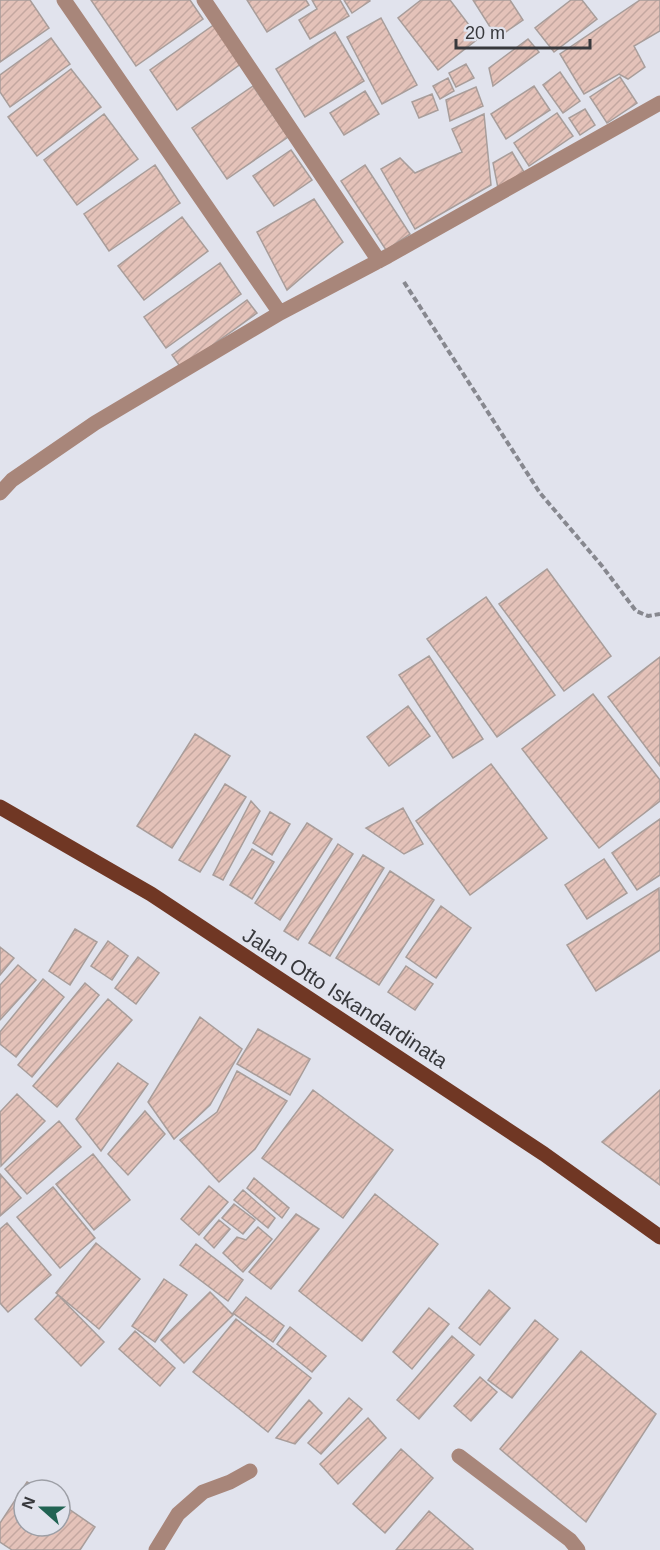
<svg xmlns="http://www.w3.org/2000/svg" width="660" height="1550" viewBox="0 0 660 1550" font-family="Arial,sans-serif">
	<style>
		.building { fill: url(#building-hatch); stroke: #a89d9a; stroke-width: 1.5 }
		.lines { fill: none; stroke-linecap: round; stroke-linejoin: round }
		.path { stroke: #87888f; stroke-width: 4; stroke-dasharray: 6 3; stroke-linecap: butt }
		.minor { stroke: #a8867a; stroke-width: 15 }
		.major { stroke: #703724; stroke-width: 15 }
		.labels { text-anchor: middle; stroke-width: 4.5; stroke-linejoin: round; paint-order: stroke }
		.street-label { font-size: 21px; fill: #37383c; stroke: #e1e3ed }
	</style>
	<defs>
		<pattern id="building-hatch" width="6" height="6" patternUnits="userSpaceOnUse" patternTransform="scale(1.5)"><rect width="6" height="6" fill="#e4c2b9"/><path d="M-1 1l2-2M0 6l6-6M5 7l2-2" fill="none" stroke="#c4a7a0"/></pattern>
	</defs>
	<rect width="100%" height="100%" fill="#e1e3ed"/>
	<path class="building" d="M0,0H30L49,28L0,62Z
		M91,0H190L203,19L136,66Z
		M247,0H306L309,5L267,32Z
		M312,0H340L349,16L310,39L299,20L317,9Z
		M344,0H369L370,1L352,13Z
		M421,0H450L479,38L438,70L398,18Z
		M473,0H510L523,20L497,38Z
		M571,0H582L597,19L554,52L535,28Z
		M640,0H660V31L634,46L645,67L628,79L619,74L584,94L560,54Z
		M381,18L417,85L382,104L347,37Z
		M215,24L242,63L177,110L150,70Z
		M335,32L364,81L305,117L276,69Z
		M51,38L70,64L10,107L0,92V75Z
		M528,39L539,52L493,86L489,68Z
		M466,64L474,78L456,87L449,73Z
		M71,69L101,107L37,156L8,117Z
		M560,72L580,101L563,113L543,85Z
		M620,77L637,103L607,123L590,97Z
		M448,78L454,91L440,99L433,86Z
		M253,86L288,137L227,179L192,128Z
		M534,86L550,110L506,139L491,114Z
		M476,87L483,106L450,121L446,100Z
		M365,91L379,114L344,135L330,113Z
		M432,94L438,110L419,118L412,102Z
		M585,109L595,125L580,135L569,118Z
		M557,113L573,136L529,166L514,143Z
		M104,114L138,159L77,205L44,160Z
		M484,114L491,185L415,229L381,169L400,158L415,173L462,152L452,129Z
		M291,150L312,180L274,206L253,176Z
		M512,152L524,172L498,188L493,163Z
		M155,165L180,203L109,251L84,214Z
		M365,165L410,234L386,250L341,181Z
		M314,199L343,242L287,290L257,232Z
		M182,217L208,251L144,300L118,266Z
		M220,263L241,294L166,348L144,317Z
		M247,300L257,313L181,368L172,355Z
		M547,569L611,656L564,691L499,604Z
		M486,597L555,695L497,737L427,639Z
		M429,656L483,739L453,758L399,675Z
		M660,657V766L608,697Z
		M593,694L660,780V801L599,848L522,749Z
		M408,706L430,736L389,766L367,737Z
		M195,734L230,756L172,848L137,826Z
		M491,764L547,838L470,895L416,821Z
		M225,784L246,797L200,872L179,860Z
		M251,801L260,811L223,880L213,875Z
		M403,808L423,844L404,854L366,828Z
		M270,812L290,824L272,855L253,843Z
		M660,819V875L637,890L612,853Z
		M307,823L332,839L280,920L255,903Z
		M338,844L353,854L298,940L284,931Z
		M252,849L274,862L252,899L230,885Z
		M363,855L384,868L330,956L309,943Z
		M604,859L627,893L587,919L565,885Z
		M390,871L434,900L379,985L336,958Z
		M659,888L660,950L596,991L567,945Z
		M441,906L471,928L436,978L406,957Z
		M75,929L97,942L70,985L49,971Z
		M108,941L128,956L112,980L91,966Z
		M0,947L14,958L0,975Z
		M138,957L159,973L136,1004L115,988Z
		M18,965L36,980L0,1020V985Z
		M406,966L433,984L415,1010L388,992Z
		M43,979L64,997L16,1057L0,1044V1032Z
		M85,983L99,995L32,1077L18,1065Z
		M108,999L132,1020L57,1107L33,1086Z
		M200,1017L242,1049L210,1105L174,1139L148,1102Z
		M258,1029L310,1059L290,1095L237,1064Z
		M118,1063L148,1084L101,1151L76,1119Z
		M237,1071L287,1101L255,1149L219,1182L180,1140L217,1112Z
		M313,1090L393,1150L343,1218L262,1158Z
		M660,1090V1185L602,1142Z
		M17,1094L45,1121L1,1166L0,1112Z
		M145,1111L165,1134L128,1175L108,1154Z
		M59,1121L81,1147L27,1194L5,1169Z
		M93,1154L130,1200L94,1230L56,1184Z
		M0,1174L21,1198L0,1216Z
		M254,1178L289,1208L282,1218L247,1188Z
		M209,1186L228,1202L199,1235L181,1219Z
		M53,1187L95,1238L60,1268L17,1217Z
		M243,1190L275,1218L268,1228L234,1200Z
		M375,1194L438,1244L362,1341L299,1291Z
		M234,1204L255,1220L243,1234L222,1218Z
		M296,1214L319,1229L271,1289L249,1272Z
		M219,1220L230,1229L214,1248L204,1238Z
		M7,1223L51,1275L8,1312L0,1303V1229Z
		M258,1227L272,1239L243,1272L223,1253L237,1237L246,1240Z
		M96,1243L140,1279L99,1329L56,1293Z
		M196,1244L243,1280L228,1301L180,1265Z
		M164,1279L187,1295L155,1342L132,1326Z
		M489,1290L510,1308L480,1345L459,1328Z
		M210,1292L233,1315L184,1363L161,1340Z
		M58,1295L104,1342L81,1366L35,1319Z
		M246,1297L284,1326L273,1342L233,1313Z
		M429,1308L449,1324L412,1369L393,1352Z
		M236,1319L311,1378L268,1432L193,1372Z
		M535,1320L558,1339L512,1398L488,1380Z
		M290,1327L326,1356L312,1372L277,1344Z
		M135,1331L175,1368L160,1386L119,1349Z
		M452,1336L474,1355L419,1419L397,1400Z
		M581,1351L656,1414L586,1522L500,1449Z
		M480,1377L497,1392L471,1421L454,1406Z
		M349,1398L362,1409L321,1454L308,1443Z
		M309,1400L322,1413L295,1444L276,1438Z
		M368,1418L386,1438L338,1484L320,1464Z
		M401,1449L433,1478L385,1533L353,1504Z
		M27,1482L40,1490H24V1526H60V1503L95,1527L80,1550H12L0,1542V1523Z
		M429,1511L473,1549V1550H396Z"/>
	<g class="lines">
		<path class="path" d="M404,282L540,493L602,566L636,611L648,616L660,614"/>
		<path class="minor" d="M64,0L280,313
			M204,0L379,261
			M0,493L12,480L95,423L280,313L388,256L660,103
			M459,1456L570,1540L578,1550
			M156,1550L178,1514L203,1492L230,1482L250,1471"/>
		<path class="major" d="M0,807L151,894L544,1154L660,1237"/>
	</g>
	<g class="labels">
		<g class="street-label">
			<text transform="translate(345 998) rotate(33)" y="7">Jalan Otto Iskandardinata</text>
		</g>
	</g>
	<g transform="translate(42 1508) rotate(291)"><circle r="28" fill="#e1e3ed" stroke="#9d9fa6" stroke-width="1.5"/>
	<path d="M0-4.5L10 22L0 15L-10 22Z" fill="#216353"/>
	<text y="-9" font-size="16" font-weight="bold" text-anchor="middle" fill="#37383c">N</text>
	</g>
	<path d="M456 39v9h134v-9" fill="none" stroke="#37383c" stroke-width="3"/>
	<text x="465" y="39" font-size="18" fill="#37383c" stroke="#e1e3ed" stroke-width="4.5" paint-order="stroke">20 m</text>
</svg>
